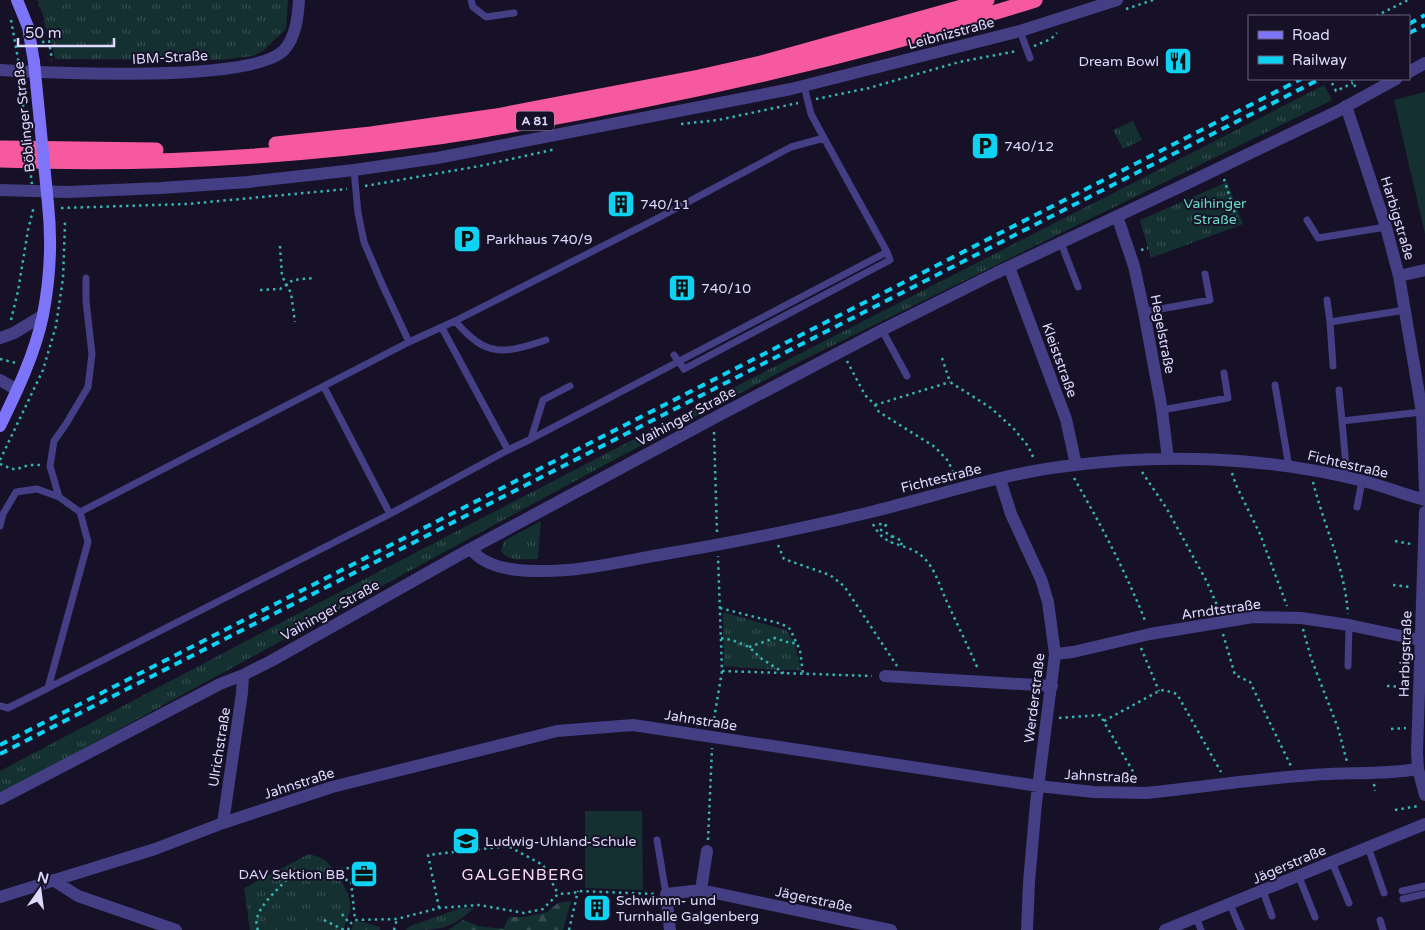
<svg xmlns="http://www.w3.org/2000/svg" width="1425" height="930" viewBox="0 0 1425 930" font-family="'Varela Round',sans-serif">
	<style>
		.grass { fill: url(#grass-tufts) }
		.forest { fill: url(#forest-firs) }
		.pitch { fill: #143031 }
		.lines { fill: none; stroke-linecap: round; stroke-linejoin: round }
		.path { stroke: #36b4b2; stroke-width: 2.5; stroke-dasharray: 2.5 4; stroke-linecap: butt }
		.service { stroke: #443e84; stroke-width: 7 }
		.minor { stroke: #443e84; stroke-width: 12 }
		.tertiary { stroke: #443e84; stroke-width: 12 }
		.secondary { stroke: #7e74f9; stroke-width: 12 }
		.motorway { stroke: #f7599e; stroke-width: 15 }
		.rail { stroke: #0ed2f4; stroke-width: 4; stroke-dasharray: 8 6; stroke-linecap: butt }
		.path-bridge { stroke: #36b4b2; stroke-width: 2.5; stroke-dasharray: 2.5 4; stroke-linecap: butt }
		.service-bridge { stroke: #443e84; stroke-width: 7 }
		.secondary-bridge { stroke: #7e74f9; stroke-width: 12 }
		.labels { text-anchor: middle; stroke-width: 4; stroke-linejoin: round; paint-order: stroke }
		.shield { fill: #161127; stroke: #a29dbd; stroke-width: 1 }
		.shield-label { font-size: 12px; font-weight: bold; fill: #ded9fd }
		.street-label { font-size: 14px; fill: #ded9fd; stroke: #161127 }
		.poi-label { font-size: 14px; fill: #ded9fd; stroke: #161127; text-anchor: start }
		.park-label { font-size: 14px; fill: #67dbc3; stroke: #161127 }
		.quarter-label { font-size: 16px; letter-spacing: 1px; fill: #fddaef; stroke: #161127 }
	</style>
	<defs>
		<pattern id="grass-tufts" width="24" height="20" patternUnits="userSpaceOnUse" patternTransform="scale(1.25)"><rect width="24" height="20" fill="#143031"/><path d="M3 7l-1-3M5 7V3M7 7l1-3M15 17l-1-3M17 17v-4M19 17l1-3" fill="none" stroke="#364d50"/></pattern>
		<pattern id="forest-firs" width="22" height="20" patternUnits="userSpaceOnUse" patternTransform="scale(1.25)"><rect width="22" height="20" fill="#143031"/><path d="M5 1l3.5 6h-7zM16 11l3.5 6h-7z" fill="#364d50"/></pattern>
	</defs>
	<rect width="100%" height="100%" fill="#161127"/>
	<path class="grass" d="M37,0H288L286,29L264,50L253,56L218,60L55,59L51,39H48L43,15Z
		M1324,85L1332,100L801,361L597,469L0,794V771L282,622L688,411Z
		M1133,121L1142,140L1123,149L1113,130Z
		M1227,182L1243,224L1151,258L1140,220Z
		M541,521L538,559C527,559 507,562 501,551L504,541Z
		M723,612L786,630L795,643L801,670H778L724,666Z
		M309,854C315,856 323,858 327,862C337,872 354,898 350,911C348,918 345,923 344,930H250L244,888Z
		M461,908H474C449,930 440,930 406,930L410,926Z
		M355,920L380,927V930H351Z"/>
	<path class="forest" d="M571,901L563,930H448L463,920L479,926L503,929L509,917H525L547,912L558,903Z"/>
	<path class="pitch" d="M1425,92V234L1394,100Z
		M585,811H642L643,890L585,888Z"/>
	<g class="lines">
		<path class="path" d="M1126,9L1153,0
			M1376,16L1408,0
			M11,20L18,59
			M42,42L49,41L52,60
			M1034,46L1051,39L1057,33
			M1351,79L1356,88
			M1332,83L1336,91L1353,83
			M816,99L869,88L959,62L1017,51
			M681,124L718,120L798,103
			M1224,179L1236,217
			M365,186L480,166L556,149
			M61,208L187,204L347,189
			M280,246L282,276L291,293L295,322
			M1141,250L1148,248
			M260,290L280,289L293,280L313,278
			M11,320L18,291L28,230L34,206
			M942,358L950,382L991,408L1014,429L1028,446L1034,459
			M0,359L16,363
			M847,361L865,395L875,405L879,412L935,447L948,461L956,478
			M875,405L950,382
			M714,432L717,533
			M0,460L43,370L56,326L63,278L65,224L63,219
			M0,464L12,469H17L29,465H41
			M1142,472L1167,509L1207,582L1216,603L1218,612
			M1232,473L1236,485L1260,534L1287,606
			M1074,478C1101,525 1126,572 1146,623
			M1313,482C1324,526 1345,568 1348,614
			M873,524C886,550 906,541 923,557C935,568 940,587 947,602C957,624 968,646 978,669
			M879,524L886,525L881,530L892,536L890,542
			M892,536L902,541L901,546
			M1395,541L1411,544
			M778,545L784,559L830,575L844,586L897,666
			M1393,585L1411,587
			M720,608L782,624L790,629L800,650L803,674
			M1303,629L1311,658L1338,728L1347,762
			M1223,634L1235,675L1250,682L1291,766
			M721,638L732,640L749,647L762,659L784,673
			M749,647L775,638L790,643H797
			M1141,648L1159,691
			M722,671L872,676
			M1387,686L1408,687
			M1059,718L1100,715L1138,780
			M1104,721L1159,691L1164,690L1177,694L1221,772
			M713,725L722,671L718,556
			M1391,729L1406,728
			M1374,784L1375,791
			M1395,810L1418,806
			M708,840L712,748
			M349,868L342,869L343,879L351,881L355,920
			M439,908L428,855L508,846L543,865L558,894
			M342,914L350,924
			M324,920L344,930
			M258,930C250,912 276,892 287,879L286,872
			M348,930L350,924L355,920L397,919L439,908L479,905L524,913L543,909L558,894L574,893L578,891L655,894
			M394,930L397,919
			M569,930L578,891"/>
		<path class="service" d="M471,0L473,7L486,17L514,13
			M1020,31L1030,58
			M804,86L811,114L824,138
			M354,170L358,213L364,242L382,284L409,342
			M1307,220L1318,238L1386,227
			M1061,243L1078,287
			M1327,300L1330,322L1405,310
			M1144,312L1210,300L1205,274
			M455,321C487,358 503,354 546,340
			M1330,322L1333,366
			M442,328L508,450
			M882,330L907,376
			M684,369L890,260L887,252
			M1275,385L1289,467
			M324,387L390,514
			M1339,390L1342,421
			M1162,410L1228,398L1224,373
			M531,439L543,400L570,386
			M1347,477L1342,421L1422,412
			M59,497L50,466L54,441L66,424L88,387L92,354L86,301V278
			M1357,507L1362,481
			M0,526L3,514L16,492L37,489L59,497L80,512L88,542L48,688L390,514L508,450L531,439L887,252L824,138L791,147L658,218L455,321L409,342L80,512
			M1348,666L1349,625
			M0,706L8,708L48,688
			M657,840L666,894
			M1368,847L1384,893
			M1332,862L1349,903
			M1299,877L1315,917
			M1263,891L1272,916
			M1402,891L1425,886
			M1403,899L1425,894
			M1230,904L1241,930
			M1196,917L1201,930
			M1380,920L1383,930"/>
		<path class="minor" d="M0,70C50,73 253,83 284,50C296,37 298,16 299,0
			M1409,72L1425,63
			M1346,106L1386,227L1399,276L1422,412L1425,490
			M1117,216L1134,266L1144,312L1162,410L1168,459
			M1009,267L1066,419L1076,465
			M1399,276L1425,270
			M1000,479L1011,514L1041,579L1048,602L1055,654L1036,803L1029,882L1027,930
			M1425,512L1417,752L1418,769L1425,795
			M471,549C485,568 514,571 538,571C578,572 619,562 659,555C730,543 801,529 871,512C936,496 1000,474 1067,466C1163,453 1265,457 1359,480C1381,485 1403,494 1425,500
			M1055,654L1073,652L1150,634L1253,617L1301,618L1349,625L1420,640
			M885,676L1052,686
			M0,799L220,684L243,675L271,661L461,554L714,418L882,330L996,273L1190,182L1336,112L1396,79
			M223,823L242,693L243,675
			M53,880L78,896L176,930
			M701,890L707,851
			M0,897L155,849L223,823L332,787L557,731L633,725L1038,786L1094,792L1146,793C1201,787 1256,779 1312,775C1347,772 1383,775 1418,769
			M670,930L666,894L701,890L891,930
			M1165,930L1425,824"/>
		<path class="tertiary" d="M0,190L67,192L161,188L248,182L354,170L437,158L791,89L1020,31L1117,0
			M0,338L14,333L42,316
			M0,380L17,390"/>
		<path class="secondary" d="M17,0L28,27L34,62
			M0,426C17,391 35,354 43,315C50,279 52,241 48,204"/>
		<path class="motorway" d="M276,144L371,134L496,116L699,77L761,63L987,0
			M0,148L156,150
			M0,160C146,166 293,157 438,137C502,128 566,115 630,103C766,76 903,42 1035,0"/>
		<path class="rail" d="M1409,24L1425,15
			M1409,33L1425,25
			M0,745L1301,79
			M0,754L1320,79"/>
		<path class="path-bridge" d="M18,59L32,185"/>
		<path class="service-bridge" d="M674,355L684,369"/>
		<path class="secondary-bridge" d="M34,62L48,204"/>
	</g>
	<defs>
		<g id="restaurant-square" transform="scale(1.4375)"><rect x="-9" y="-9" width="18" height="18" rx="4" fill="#0ed2f4" stroke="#161127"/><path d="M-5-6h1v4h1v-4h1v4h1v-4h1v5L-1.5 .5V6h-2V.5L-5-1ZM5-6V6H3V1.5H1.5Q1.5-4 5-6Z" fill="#111"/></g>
		<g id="parking-square" transform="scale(1.4375)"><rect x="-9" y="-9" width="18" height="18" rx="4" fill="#0ed2f4" stroke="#161127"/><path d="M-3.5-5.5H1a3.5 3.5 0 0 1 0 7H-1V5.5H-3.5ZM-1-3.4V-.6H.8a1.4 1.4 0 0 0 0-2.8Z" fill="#111"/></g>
		<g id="building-square" transform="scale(1.4375)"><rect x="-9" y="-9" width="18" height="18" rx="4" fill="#0ed2f4" stroke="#161127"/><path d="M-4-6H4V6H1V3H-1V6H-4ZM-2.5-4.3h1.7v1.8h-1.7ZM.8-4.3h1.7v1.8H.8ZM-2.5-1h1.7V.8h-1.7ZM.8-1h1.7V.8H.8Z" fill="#111"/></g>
		<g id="school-square" transform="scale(1.4375)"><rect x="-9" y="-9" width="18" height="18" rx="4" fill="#0ed2f4" stroke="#161127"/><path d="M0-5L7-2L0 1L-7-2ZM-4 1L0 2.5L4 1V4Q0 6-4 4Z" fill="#111"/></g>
		<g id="office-square" transform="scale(1.4375)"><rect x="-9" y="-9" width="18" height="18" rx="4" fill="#0ed2f4" stroke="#161127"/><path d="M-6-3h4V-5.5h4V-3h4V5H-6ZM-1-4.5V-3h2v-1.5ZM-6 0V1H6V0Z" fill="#111"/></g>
	</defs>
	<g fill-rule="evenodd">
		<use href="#restaurant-square" x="1178" y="61"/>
		<use href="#parking-square" x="985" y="146"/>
		<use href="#building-square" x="621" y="204"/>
		<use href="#parking-square" x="467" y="239"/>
		<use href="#building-square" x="682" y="288"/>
		<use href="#school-square" x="466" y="841"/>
		<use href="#office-square" x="364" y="874"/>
		<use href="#building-square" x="597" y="908"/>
	</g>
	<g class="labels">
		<rect class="shield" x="516" y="111.5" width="38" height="19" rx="4"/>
		<g class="shield-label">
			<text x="535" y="125">A 81</text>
		</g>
		<g class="street-label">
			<text transform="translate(951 33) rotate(-15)" y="5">Leibnizstraße</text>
			<text transform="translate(170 57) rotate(-3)" y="5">IBM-Straße</text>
			<text transform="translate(24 117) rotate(-96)" y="5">Böblinger Straße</text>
			<text transform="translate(1398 218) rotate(73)" y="5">Harbigstraße</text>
			<text transform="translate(1163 334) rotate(79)" y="5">Hegelstraße</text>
			<text transform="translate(1060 360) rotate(70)" y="5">Kleiststraße</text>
			<text transform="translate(686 416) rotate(-28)" y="5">Vaihinger Straße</text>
			<text transform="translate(1348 464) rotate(13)" y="5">Fichtestraße</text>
			<text transform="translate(941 478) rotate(-14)" y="5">Fichtestraße</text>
			<text transform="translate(1221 609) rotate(-8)" y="5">Arndtstraße</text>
			<text transform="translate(330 610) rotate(-29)" y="5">Vaihinger Straße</text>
			<text transform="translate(1405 654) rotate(-88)" y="5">Harbigstraße</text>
			<text transform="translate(1034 698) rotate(-83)" y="5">Werderstraße</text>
			<text transform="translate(701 720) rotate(9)" y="5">Jahnstraße</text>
			<text transform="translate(219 747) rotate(-81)" y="5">Ulrichstraße</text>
			<text transform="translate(1101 776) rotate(3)" y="5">Jahnstraße</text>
			<text transform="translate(299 783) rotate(-18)" y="5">Jahnstraße</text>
			<text transform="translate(1289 864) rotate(-23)" y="5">Jägerstraße</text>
			<text transform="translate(814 899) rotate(12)" y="5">Jägerstraße</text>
		</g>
		<g class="poi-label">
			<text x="1159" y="66" text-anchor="end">Dream Bowl</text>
			<text x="1004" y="151">740/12</text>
			<text x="640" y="209">740/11</text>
			<text x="486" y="244">Parkhaus 740/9</text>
			<text x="701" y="293">740/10</text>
			<text x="485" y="846">Ludwig-Uhland-Schule</text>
			<text x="345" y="879" text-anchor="end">DAV Sektion BB</text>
			<text x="616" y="905">Schwimm- und<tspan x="616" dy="16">Turnhalle Galgenberg</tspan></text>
		</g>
		<g class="park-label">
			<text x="1215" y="208">Vaihinger<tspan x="1215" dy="16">Straße</tspan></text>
		</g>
		<g class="quarter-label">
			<text x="523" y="880">GALGENBERG</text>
		</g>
	</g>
	<rect x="1248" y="15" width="162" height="65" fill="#161127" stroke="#66617d"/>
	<rect x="1258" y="31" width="25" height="8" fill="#7e74f9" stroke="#66617d"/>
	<text x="1292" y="40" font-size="15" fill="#ded9fd">Road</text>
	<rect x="1258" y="56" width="25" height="8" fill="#0ed2f4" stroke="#66617d"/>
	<text x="1292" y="65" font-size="15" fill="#ded9fd">Railway</text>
	<g transform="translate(40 890) rotate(14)" stroke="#161127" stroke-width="4" paint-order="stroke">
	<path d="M0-4L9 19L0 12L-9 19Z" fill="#ded9fd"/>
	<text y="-8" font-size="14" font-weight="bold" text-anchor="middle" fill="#ded9fd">N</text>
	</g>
	<path d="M18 38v8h96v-8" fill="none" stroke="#ded9fd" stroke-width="2.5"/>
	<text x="25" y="38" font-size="15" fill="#ded9fd" stroke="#161127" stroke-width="4" paint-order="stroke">50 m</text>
</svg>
